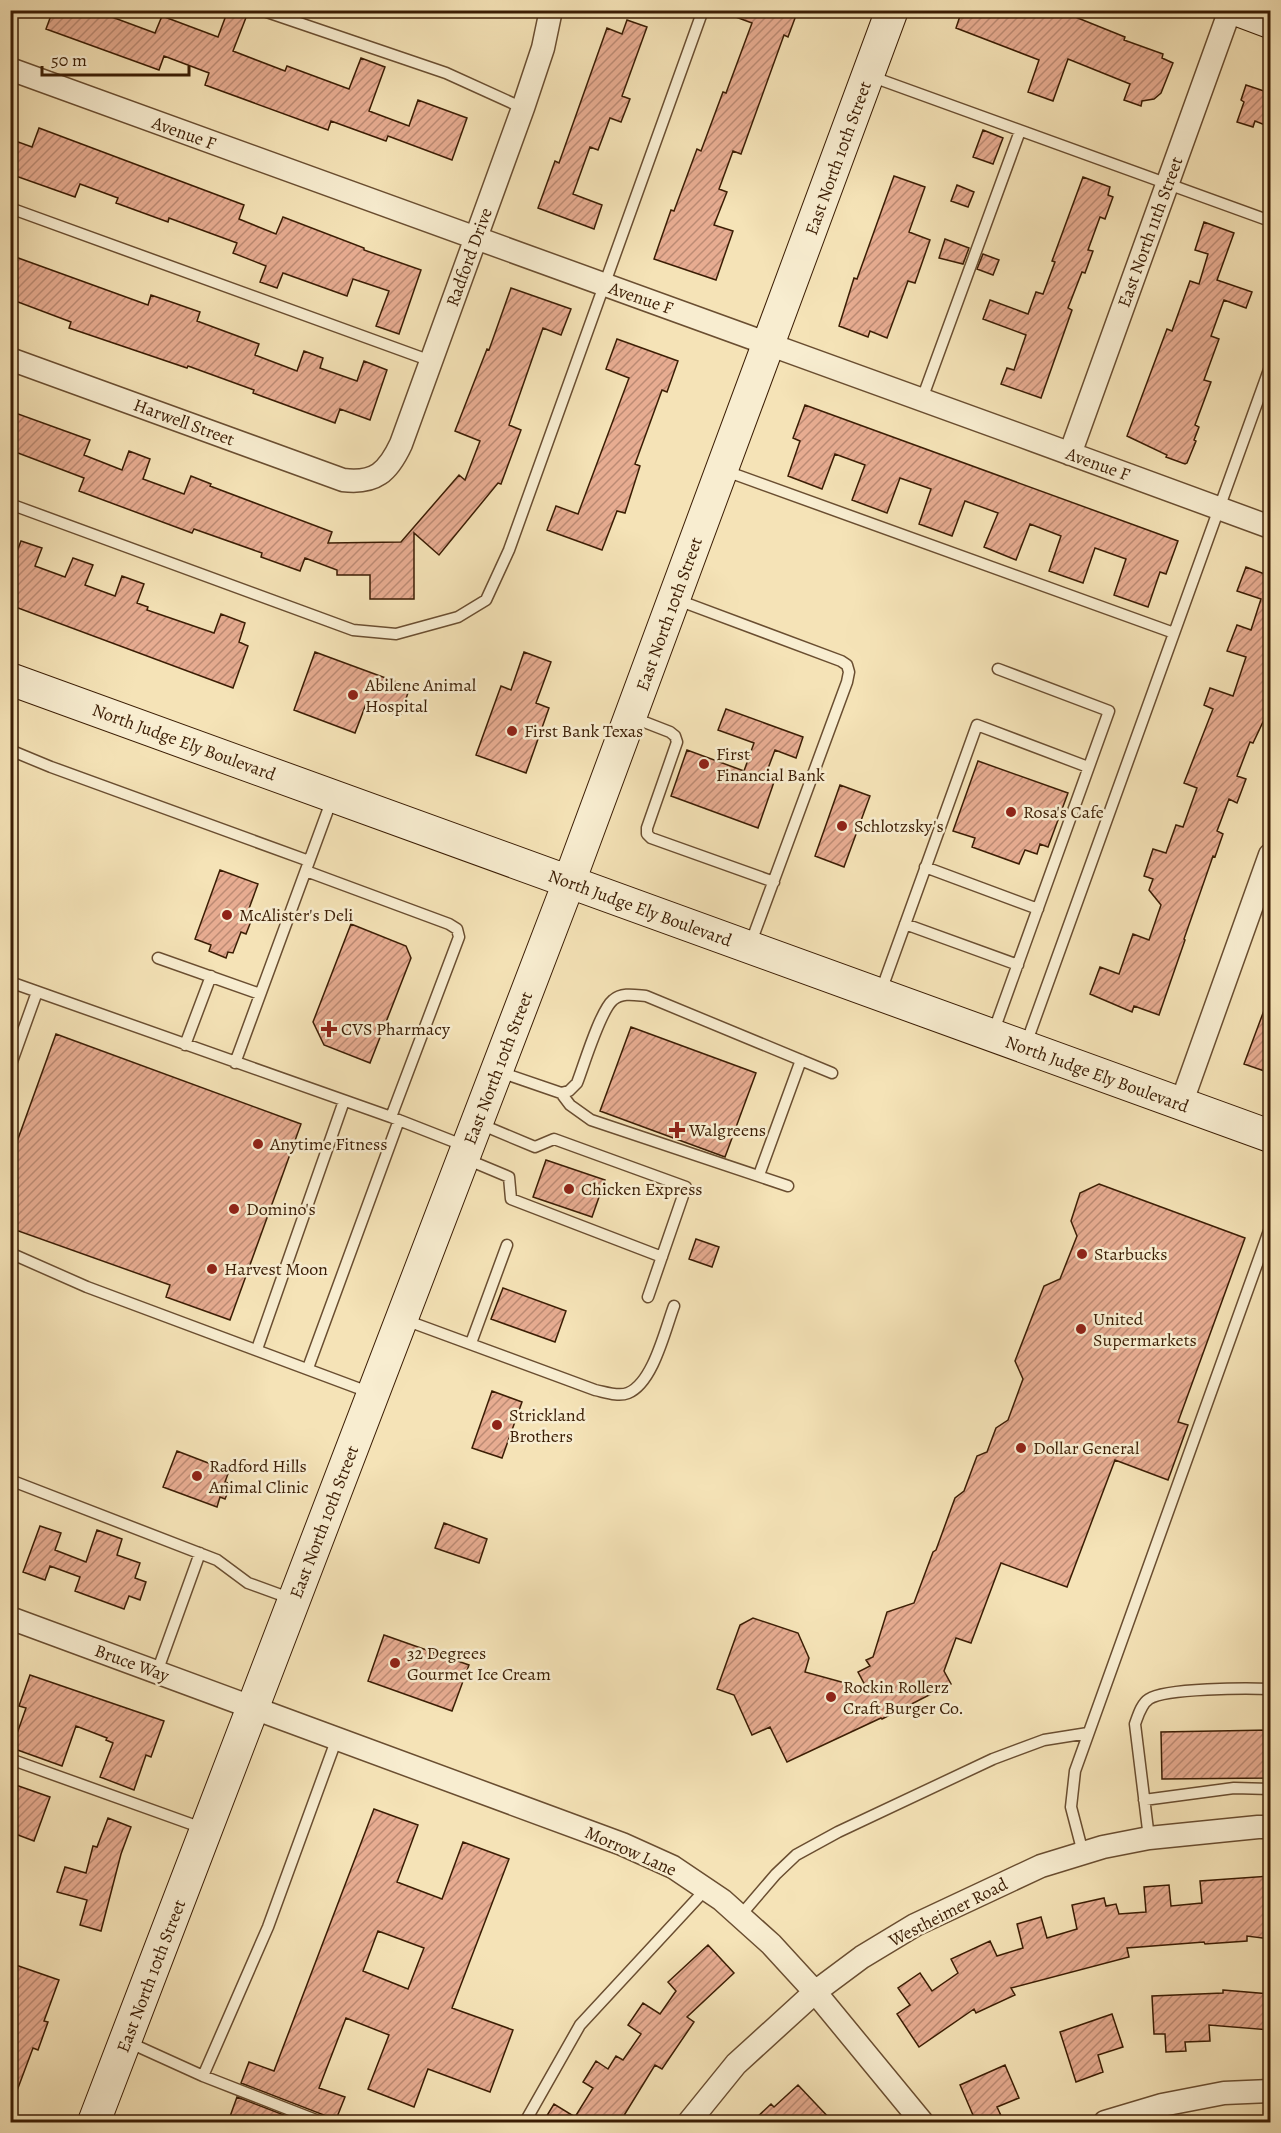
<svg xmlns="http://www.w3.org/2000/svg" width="1281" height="2133" viewBox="0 0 1281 2133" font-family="Alegreya,serif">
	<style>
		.building { fill: url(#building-hatch); stroke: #3b1d04; stroke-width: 1.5; fill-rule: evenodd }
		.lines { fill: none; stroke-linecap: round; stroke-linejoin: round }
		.lane-casing { stroke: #6a4e31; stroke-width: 13 }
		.street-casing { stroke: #6a4e31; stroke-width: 25 }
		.secondary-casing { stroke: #3b1d04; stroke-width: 34 }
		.lane { stroke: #f8edd0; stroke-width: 10 }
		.street { stroke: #f8edd0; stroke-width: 22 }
		.secondary { stroke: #f8edd0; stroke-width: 32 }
		.poi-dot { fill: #8f2418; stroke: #f8edd0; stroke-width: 2 }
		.labels { text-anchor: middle; stroke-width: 5; stroke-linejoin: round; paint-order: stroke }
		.street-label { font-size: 18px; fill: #3b1d04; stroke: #f8edd0 }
		.poi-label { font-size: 18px; fill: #3b1d04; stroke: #f8edd0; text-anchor: start }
	</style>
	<defs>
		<pattern id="building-hatch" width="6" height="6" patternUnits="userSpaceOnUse" patternTransform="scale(1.5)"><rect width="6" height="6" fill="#e7ac91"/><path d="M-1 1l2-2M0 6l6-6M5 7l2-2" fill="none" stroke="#bc8b74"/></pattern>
	</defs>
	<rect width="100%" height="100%" fill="#f5e3b7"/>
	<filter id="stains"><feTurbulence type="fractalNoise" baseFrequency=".00333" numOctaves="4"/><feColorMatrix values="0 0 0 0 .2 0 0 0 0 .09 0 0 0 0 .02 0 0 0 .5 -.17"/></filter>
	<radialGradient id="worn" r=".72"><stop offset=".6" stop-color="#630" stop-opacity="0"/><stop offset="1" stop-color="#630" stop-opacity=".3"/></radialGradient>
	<path class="building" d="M53,10H93L155,33L162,16L218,37L228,10H233L247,15L233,51L285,71L287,66L349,89L361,58L385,67L369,111L409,126L418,100L467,118L452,160L388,136L386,141L331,121L328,130L205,85L209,73L164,56L159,70L46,29Z
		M722,10H798L788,37L784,35L741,154L733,151L719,189L727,192L714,225L733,231L716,280L654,259L671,210L674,211L697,149L701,151L723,92L726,93L752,23L722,12Z
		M962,10H1058L1125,37L1124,40L1163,54L1162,58L1173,63L1161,93L1154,99L1142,101L1141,106L1124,100L1130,84L1068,59L1053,101L1028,92L1039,60L956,28Z
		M627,20L647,27L622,96L630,99L621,122L610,118L598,150L590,147L573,194L602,205L594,229L538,208L555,161L559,163L607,28L622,34Z
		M1246,85L1270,93V127L1255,121L1253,127L1237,122L1244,102L1241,100Z
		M39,128L244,205L239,219L276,234L283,217L364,248V250L421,270L399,334L376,326L389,291L353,279L347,296L283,273L277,288L260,282L266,266L233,253L237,243L169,218L168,222L116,203L118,198L80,184L75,197L10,174V139L32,147Z
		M983,130L1003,138L993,164L973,157Z
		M894,176L925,187L909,232L930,240L915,283L908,281L887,338L870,331L868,337L839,326L854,278L857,279Z
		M1083,177L1110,187L1108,195L1113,197L1105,219L1100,217L1088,250L1093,251L1085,273L1082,272L1068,308L1072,310L1041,398L1001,384L1007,368L1014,370L1026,335L983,319L990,300L1028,314L1036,292L1043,294L1055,262L1052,261Z
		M957,185L974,192L968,207L951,201Z
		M1204,222L1234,233L1217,280L1252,292L1246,308L1224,300L1211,336L1219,339L1204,380L1211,382L1195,425L1199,427L1194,440L1196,441L1187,463L1185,464L1166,457L1167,455L1127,436L1167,329L1172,331L1190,281L1199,284L1208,254L1195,250Z
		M945,239L969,248L963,264L939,258Z
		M983,254L999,260L993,275L977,269Z
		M10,255L148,305L151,295L200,312L197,321L259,344L255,355L297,371L304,351L323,358L320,368L357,381L364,361L387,370L370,420L340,409L335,423L253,393L254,390L188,366L187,368L69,328L71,322L10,299Z
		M511,288L571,309L561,335L543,328L509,425L521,430L501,484L498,483L439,555L414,533V599H370V575H337V570L305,558L300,571L261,557L262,553L194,529L192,533L79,491L84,478L10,450V411L90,440L84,455L122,470L129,451L150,459L143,479L184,494L191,476L211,484L210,486L332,532L328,543L401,542L459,475L465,480L480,441L455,431L487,349L489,350Z
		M617,339L678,361L667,392L662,390L635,464L640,466L625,513L617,511L602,550L547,530L556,506L578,514L629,378L606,369Z
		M805,405L1178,541L1166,574L1160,572L1148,607L1114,595L1126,559L1095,548L1083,583L1049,571L1061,536L1030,524L1016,560L984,547L998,513L965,501L952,536L919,524L931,489L900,478L887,513L852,500L865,465L835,454L822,489L788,476L800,441L793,438Z
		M21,541L42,548L35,566L65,577L73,558L93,565L85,585L115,596L122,576L144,584L137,603L148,607L147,610L214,633L221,614L245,623L239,642L248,646L233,688L10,605V558L14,559Z
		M1246,567L1270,576V707L1253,743L1250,742L1237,776L1246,779L1237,803L1229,799L1217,831L1223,834L1215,857L1213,856L1184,939L1185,940L1159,1015L1134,1006L1132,1012L1090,994L1100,967L1119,974L1133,934L1149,940L1161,905L1149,890L1153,879L1144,876L1153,849L1166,853L1176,825L1183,827L1197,788L1184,783L1213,709L1204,705L1210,688L1233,696L1246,657L1227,651L1237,625L1251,630L1261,599L1237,591Z
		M315,652L410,687L400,716L366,704L355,733L294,710Z
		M524,652L551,662L536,703L549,708L526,773L476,755L501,686L511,690Z
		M726,709L803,737L796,758L775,750L764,779L774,782L758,828L671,796L687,750L744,771L754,743L718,730Z
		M978,761L1068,793L1048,847L1040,844L1037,854L1025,850L1019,864L972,847L975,838L953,831Z
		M840,785L870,796L844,867L815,856Z
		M220,870L258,884L247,914L253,916L246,934L241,932L233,953L228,952L226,958L209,951L211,945L195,939Z
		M351,924L406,946L411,958L370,1063L324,1045L313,1022Z
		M1269,997L1270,998V1073L1244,1064Z
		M631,1027L756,1073L725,1157L600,1111Z
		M56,1034L301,1124L230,1320L166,1297L170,1285L10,1228V1161Z
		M546,1160L605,1180L592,1217L533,1197Z
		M1099,1184L1245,1238L1178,1422L1188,1425L1168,1480L1115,1460L1067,1587L1001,1563L971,1643L956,1638L944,1671L951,1684L882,1719L881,1718L787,1762L770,1727L752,1735L734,1695L717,1689L740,1625L753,1618L798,1633L809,1658L805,1672L867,1689L858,1672L870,1666L866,1660L873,1657L887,1612L914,1603L933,1552L936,1550L955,1498L964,1491L977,1456L987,1452L996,1428L1008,1420L1023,1379L1015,1361L1044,1286L1060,1279L1077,1236L1071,1221L1080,1193Z
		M696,1239L719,1247L712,1267L689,1259Z
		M503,1288L566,1311L555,1342L491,1319Z
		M492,1391L522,1402L502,1458L472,1448Z
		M177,1451L229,1471L225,1482L231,1484L225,1499L220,1497L217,1507L163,1487Z
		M444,1523L487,1539L479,1563L435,1548Z
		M40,1526L61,1533L55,1550L86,1562L97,1530L122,1539L117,1555L140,1563L135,1578L146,1582L140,1600L129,1596L124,1609L75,1591L80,1577L50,1566L45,1580L23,1572Z
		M384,1635L469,1665L452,1711L368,1681Z
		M30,1675L164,1721L151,1757L146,1755L134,1790L100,1777L113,1743L106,1740L107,1738L76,1726L62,1766L12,1748L26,1708L19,1706Z
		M1270,1730V1778L1162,1779L1161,1732Z
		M10,1783L50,1797L34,1841L10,1832Z
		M374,1809L418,1825L397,1882L442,1899L463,1842L509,1859L452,2008L513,2030L490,2092L428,2069L414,2107L368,2089L389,2035L346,2018L319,2088L345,2097L335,2122H328L324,2115L241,2083L249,2062L274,2071ZM378,1931L424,1948L408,1989L363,1971Z
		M108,1818L131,1827L121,1854L101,1931L80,1925L87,1900L57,1892L65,1867L86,1873L93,1846L97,1847Z
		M1270,1876V1939L1247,1936V1941L1205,1944L1204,1942L1127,1948L1129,1957L1011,1988L1015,1995L976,2013L974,2009L919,2047L897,2014L910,2005L898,1988L920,1973L932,1991L958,1973L951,1959L990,1941L997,1956L1023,1948L1017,1924L1041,1917L1047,1938L1077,1929L1072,1905L1104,1898L1106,1906L1116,1904L1119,1914L1146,1912L1144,1887L1169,1885L1171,1906L1202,1903L1200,1881Z
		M708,1945L734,1973L687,2017L694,2022L662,2069L655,2065L620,2122H543L554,2104L575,2117L593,2088L583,2082L596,2061L608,2069L616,2056L623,2060L641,2034L628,2025L643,2003L660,2014L676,1991L668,1982Z
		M10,1963L59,1980L44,2021L48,2022L38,2050L33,2048L12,2104H10Z
		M1223,1990L1270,1994V2030L1209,2025L1210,2041L1185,2042L1186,2051L1166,2052L1165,2034H1154L1152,1996L1223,1993Z
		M1112,2014L1123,2047L1098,2055L1103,2072L1076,2082L1060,2032Z
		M1005,2065L1019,2098L997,2107L1004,2122H976L960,2085Z
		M798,2085L833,2122H752L771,2104L774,2107Z
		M237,2097L302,2122H228Z"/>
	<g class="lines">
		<g class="lane-casing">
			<path id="lane" d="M261,10L446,73L523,108
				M870,76L1270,221
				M10,208L431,361
				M922,399L1020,131
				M723,470L1174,633
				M10,504L353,630L396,634L458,617L486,600L509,550L703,10
				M675,599L841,661L847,665L849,672L847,682L750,945
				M634,718L670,732L675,736L677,742L647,828V834L651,838L774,882
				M10,750L51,767L309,861
				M925,867L1038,909
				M306,871L449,924L457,929L459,937L391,1117
				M905,924L1018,965
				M158,958L260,994
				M10,982L391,1117L465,1146
				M881,991L977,725L1088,767
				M993,1033L1109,711L998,669
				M1026,1044L1270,367
				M185,1045L211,976
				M235,1063L332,799
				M10,1067L37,992
				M500,1072L561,1093L569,1091L577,1083C584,1065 600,1011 613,1000C622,992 635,995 646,996L832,1073
				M561,1093L570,1105L591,1120L788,1186
				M480,1124L535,1147L554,1139L686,1187L648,1297
				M466,1159L509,1177L511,1199L662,1257
				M759,1175L801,1060
				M10,1253L87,1287L371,1393
				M405,1320L595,1390C605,1392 618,1397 628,1393C653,1383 665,1330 674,1306
				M471,1343L507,1245
				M257,1349L344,1101
				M308,1368L399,1120
				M10,1480L217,1560L248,1583L292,1599
				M157,1672L200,1553
				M10,1759L205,1829
				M1144,1800L1234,1788L1270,1789
				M1149,1838L1135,1724C1138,1716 1141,1704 1149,1699C1165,1688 1248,1688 1270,1689
				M1083,1853L1071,1807L1075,1771L1270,1228
				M740,1916L776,1874L796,1855L838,1832L993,1759L1044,1740L1088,1733
				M128,2042L203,2076L321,2122
				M203,2076L268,1927L337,1738
				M525,2122L580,2025L706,1889"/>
		</g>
		<g class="street-casing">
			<path id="street" d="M10,69C430,223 851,372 1270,527
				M10,359L343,480C375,484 388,472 401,444L523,108L543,48L551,10
				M1070,454L1230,10
				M1181,1104L1270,855
				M10,1618L622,1844L673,1867L722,1900L771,1944L815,1992L922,2122
				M689,2122L736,2064L815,1992L862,1957L915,1925L1041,1866L1103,1847L1149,1838L1258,1827H1270
				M1105,2122L1162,2105L1224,2093L1270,2091"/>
		</g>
		<g class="secondary-casing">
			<path id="secondary" d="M1238,10L1270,22
				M10,679L1270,1136
				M94,2122L569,882L892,10"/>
		</g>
		<use href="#lane" class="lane"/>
		<use href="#street" class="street"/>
		<use href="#secondary" class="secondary"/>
	</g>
	<g class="poi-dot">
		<circle cx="353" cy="695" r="6"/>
		<circle cx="512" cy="731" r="6"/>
		<circle cx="704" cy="764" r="6"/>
		<circle cx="1011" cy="812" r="6"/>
		<circle cx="842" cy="826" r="6"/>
		<circle cx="227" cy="915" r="6"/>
		<path d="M326 1020h6v6h6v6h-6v6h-6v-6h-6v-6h6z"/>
		<path d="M674 1121h6v6h6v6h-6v6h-6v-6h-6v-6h6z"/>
		<circle cx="258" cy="1144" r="6"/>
		<circle cx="569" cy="1189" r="6"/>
		<circle cx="234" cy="1209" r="6"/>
		<circle cx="1082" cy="1254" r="6"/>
		<circle cx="212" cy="1269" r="6"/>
		<circle cx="1081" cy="1329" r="6"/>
		<circle cx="497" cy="1425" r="6"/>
		<circle cx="1021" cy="1448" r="6"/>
		<circle cx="197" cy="1476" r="6"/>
		<circle cx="395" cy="1663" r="6"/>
		<circle cx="831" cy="1697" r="6"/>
	</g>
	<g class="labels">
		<g class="street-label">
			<text transform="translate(184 133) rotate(20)" y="6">Avenue F</text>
			<text transform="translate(838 158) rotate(-70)" y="6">East North 10th Street</text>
			<text transform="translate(1150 232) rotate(-70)" y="6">East North 11th Street</text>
			<text transform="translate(469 257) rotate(-70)" y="6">Radford Drive</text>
			<text transform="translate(641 298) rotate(19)" y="6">Avenue F</text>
			<text transform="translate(184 422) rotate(20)" y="6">Harwell Street</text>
			<text transform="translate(1098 464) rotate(20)" y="6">Avenue F</text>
			<text transform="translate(669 614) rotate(-70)" y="6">East North 10th Street</text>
			<text transform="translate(184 742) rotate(20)" y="6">North Judge Ely Boulevard</text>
			<text transform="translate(640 908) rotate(20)" y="6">North Judge Ely Boulevard</text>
			<text transform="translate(498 1068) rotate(-69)" y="6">East North 10th Street</text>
			<text transform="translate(1097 1074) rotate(20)" y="6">North Judge Ely Boulevard</text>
			<text transform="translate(324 1522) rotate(-69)" y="6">East North 10th Street</text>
			<text transform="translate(132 1663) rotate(20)" y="6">Bruce Way</text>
			<text transform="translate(631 1851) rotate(24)" y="6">Morrow Lane</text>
			<text transform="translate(948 1912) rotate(-27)" y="6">Westheimer Road</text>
			<text transform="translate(151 1976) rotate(-69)" y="6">East North 10th Street</text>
		</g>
		<g class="poi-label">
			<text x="365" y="691">Abilene Animal<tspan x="365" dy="21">Hospital</tspan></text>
			<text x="524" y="737">First Bank Texas</text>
			<text x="716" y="760">First<tspan x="716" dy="21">Financial Bank</tspan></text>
			<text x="1023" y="818">Rosa's Cafe</text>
			<text x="854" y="832">Schlotzsky's</text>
			<text x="239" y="921">McAlister's Deli</text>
			<text x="341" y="1035">CVS Pharmacy</text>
			<text x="689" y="1136">Walgreens</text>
			<text x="270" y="1150">Anytime Fitness</text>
			<text x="581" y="1195">Chicken Express</text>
			<text x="246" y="1215">Domino's</text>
			<text x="1094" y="1260">Starbucks</text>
			<text x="224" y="1275">Harvest Moon</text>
			<text x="1093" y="1325">United<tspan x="1093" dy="21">Supermarkets</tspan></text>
			<text x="509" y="1421">Strickland<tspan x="509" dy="21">Brothers</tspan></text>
			<text x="1033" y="1454">Dollar General</text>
			<text x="209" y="1472">Radford Hills<tspan x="209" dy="21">Animal Clinic</tspan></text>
			<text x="407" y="1659">32 Degrees<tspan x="407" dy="21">Gourmet Ice Cream</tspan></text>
			<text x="843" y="1693">Rockin Rollerz<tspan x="843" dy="21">Craft Burger Co.</tspan></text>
		</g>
	</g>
	<rect width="1281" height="2133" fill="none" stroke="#f5e3b7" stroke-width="36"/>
	<rect x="12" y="12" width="1257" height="2109" fill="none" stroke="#3b1d04" stroke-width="3"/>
	<rect x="18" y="18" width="1245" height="2097" fill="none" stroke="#3b1d04" stroke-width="1.5"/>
	<path d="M42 66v9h147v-9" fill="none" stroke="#3b1d04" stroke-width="3"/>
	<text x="51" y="66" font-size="18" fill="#3b1d04" stroke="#f8edd0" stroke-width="4.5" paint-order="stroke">50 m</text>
	<rect width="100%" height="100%" filter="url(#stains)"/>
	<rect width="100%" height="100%" fill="url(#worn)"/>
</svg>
